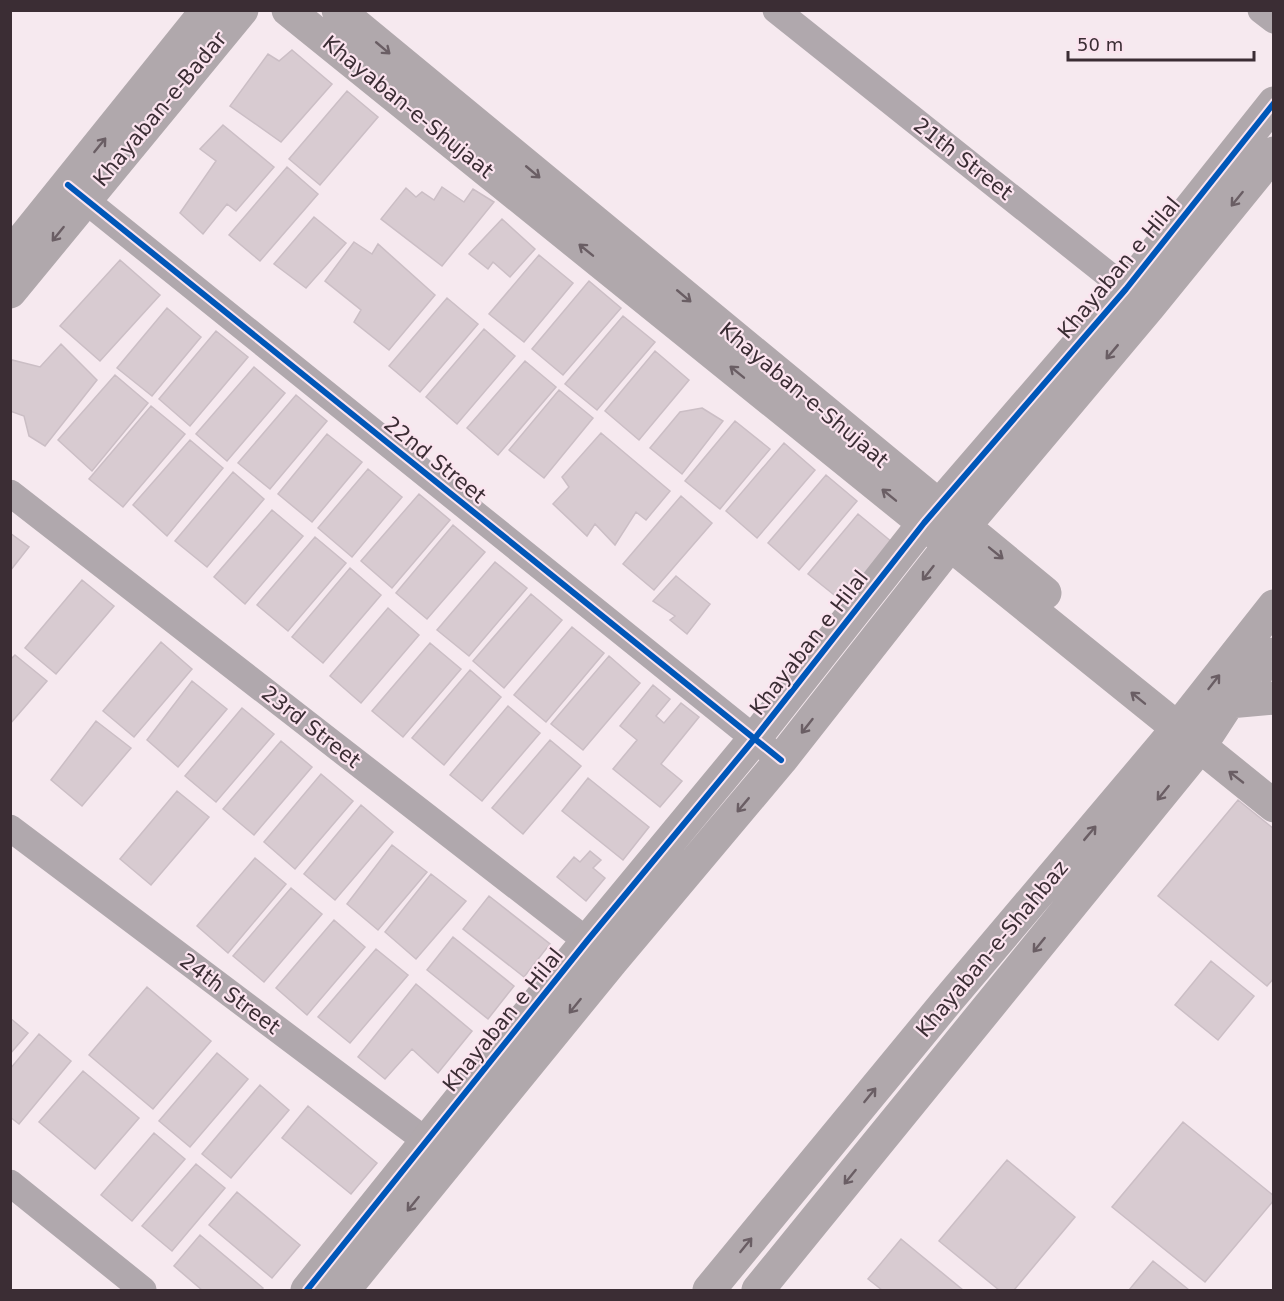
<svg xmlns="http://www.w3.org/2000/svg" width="1284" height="1301" viewBox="0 0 1284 1301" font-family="'DejaVu Sans',sans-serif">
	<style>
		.building { fill: #d8cbd1; stroke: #cbbec5; stroke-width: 1.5 }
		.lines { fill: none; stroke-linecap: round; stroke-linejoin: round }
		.street { stroke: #b0a8ad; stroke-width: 27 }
		.secondary { stroke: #b0a8ac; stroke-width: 33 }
		.cycleway-casing { stroke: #fbe4ef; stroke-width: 10 }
		.cycleway { stroke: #0057b8; stroke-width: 6 }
		.oneway { stroke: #6a5e64 }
		.labels { text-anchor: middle; stroke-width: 4.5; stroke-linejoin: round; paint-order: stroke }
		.street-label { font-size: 21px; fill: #3b2d34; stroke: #fbe4ef }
	</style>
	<rect width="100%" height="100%" fill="#f6e9ef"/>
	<path class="building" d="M292,50L332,84L281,142L230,106L268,54L279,61Z
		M347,91L378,117L320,185L289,159Z
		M223,125L274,167L236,211L227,204L203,234L180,213L216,161L200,149Z
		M287,167L318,194L260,261L229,235Z
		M442,187L464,202L473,189L494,202L442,266L381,219L406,188L416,197L422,192L434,200Z
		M314,217L346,243L306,288L274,264Z
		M502,219L535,249L510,277L493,262L488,269L469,254Z
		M354,242L372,254L378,244L435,295L389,350L354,322L361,310L325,281Z
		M539,255L573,283L524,342L489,314Z
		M120,260L160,295L100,361L60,326Z
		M589,281L621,308L563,375L532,349Z
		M447,298L478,324L420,392L389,366Z
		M167,308L201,337L152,396L117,368Z
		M623,316L655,342L597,410L565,384Z
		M484,329L515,356L457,424L426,397Z
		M216,331L248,357L190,426L159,399Z
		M61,344L97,380L45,446L29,436L24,416L10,411V365L12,360L40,367Z
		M655,351L689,380L639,440L605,411Z
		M525,361L556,387L498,455L467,428Z
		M254,367L285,393L227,461L196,434Z
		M115,375L148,403L92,471L58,440Z
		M559,390L593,418L544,478L509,450Z
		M296,395L327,421L270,489L238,463Z
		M151,406L185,434L123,507L89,479Z
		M702,408L723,421L682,474L650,448L680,412Z
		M735,421L770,449L720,509L685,481Z
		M601,433L670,491L646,520L636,512L615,545L595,524L587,536L553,504L569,487L562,477Z
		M327,434L362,462L312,522L278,494Z
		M190,440L223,468L167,536L133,505Z
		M784,443L815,470L757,538L726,511Z
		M368,469L402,497L352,557L318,528Z
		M233,472L264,499L207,567L175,541Z
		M826,475L857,501L799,570L768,543Z
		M419,494L450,520L392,588L361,561Z
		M681,496L712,523L654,590L623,564Z
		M272,510L303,536L245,604L214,577Z
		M858,514L892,542L843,602L808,574Z
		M453,525L485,552L427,619L396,593Z
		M10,533L29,547L10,571Z
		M315,537L346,563L288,631L257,605Z
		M495,562L527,588L469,656L437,630Z
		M350,568L381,595L323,663L292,637Z
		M676,576L710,604L687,634L670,620L675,616L653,601Z
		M82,580L114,606L56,674L25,648Z
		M531,594L562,620L504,688L473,661Z
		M388,608L419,635L361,703L330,676Z
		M572,627L604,653L546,722L514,695Z
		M161,642L192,669L134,737L103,711Z
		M430,643L461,669L403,737L372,711Z
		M15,655L47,681L10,724V660Z
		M609,656L640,683L583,750L551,724Z
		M470,670L501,697L444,765L412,738Z
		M192,681L227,709L178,767L147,740Z
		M653,685L670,699L656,716L664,723L681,703L699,717L661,764L682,781L660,807L613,769L637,740L620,726Z
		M508,706L540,733L482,801L450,775Z
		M242,708L274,734L216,802L185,776Z
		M96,721L131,748L82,806L51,780Z
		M550,740L581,766L523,834L492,808Z
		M281,741L312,767L254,835L223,809Z
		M321,774L353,801L295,869L264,842Z
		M588,778L649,827L623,860L562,811Z
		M177,791L209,817L151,885L120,859Z
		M1238,800L1274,829V978L1267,986L1158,896Z
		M361,805L393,832L335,900L304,874Z
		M392,845L427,872L378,930L347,904Z
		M590,851L601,860L593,868L605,878L586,901L557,877L574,857L580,862Z
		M255,858L286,884L228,953L197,926Z
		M431,874L466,901L416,959L385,932Z
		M291,888L322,914L264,982L233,956Z
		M489,896L550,944L524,977L463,929Z
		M334,920L365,947L307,1015L276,988Z
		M453,937L514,986L488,1019L427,970Z
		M376,949L408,975L350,1043L318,1017Z
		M1211,961L1254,996L1218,1040L1175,1005Z
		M416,984L472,1031L438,1073L412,1049L385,1079L358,1057Z
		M147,987L211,1041L153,1109L89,1055Z
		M10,1018L28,1033L10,1054Z
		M39,1034L71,1061L19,1124L10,1117V1069Z
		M217,1053L248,1079L190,1147L159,1121Z
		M83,1071L139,1118L95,1169L39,1122Z
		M260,1085L289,1110L231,1178L202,1154Z
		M308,1106L377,1163L351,1194L282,1138Z
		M1183,1122L1274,1196V1200L1205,1282L1112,1207Z
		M154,1133L185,1159L132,1221L101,1195Z
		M1007,1160L1075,1217L1014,1290H999L939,1241Z
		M196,1164L225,1188L172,1251L142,1226Z
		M237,1192L300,1245L272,1278L209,1225Z
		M200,1235L263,1288L261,1290H202L174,1266Z
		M901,1239L963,1290H882L868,1279Z
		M1153,1261L1189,1290H1129Z"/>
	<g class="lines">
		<path class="street" d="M776,10L1141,301
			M1261,10L1274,20
			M69,187L771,752
			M10,493L601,952
			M10,828L442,1153
			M10,1183L143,1290"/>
		<path class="secondary" d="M288,10L1274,806
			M338,10L1045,593
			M10,255L207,10
			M10,292L242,10
			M1229,702L1274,698
			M307,1290L587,941L755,738L924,523L1126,289L1274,103
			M344,1290L612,961L781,760L964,527L1149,307L1274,153
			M709,1290L948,1000L1177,729L1274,606
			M758,1290L1199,748L1229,702L1274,654"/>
		<g class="cycleway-casing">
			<path id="cycleway" d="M68,185L781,760
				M307,1290L587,941L755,738L924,523L1126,289L1274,103"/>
		</g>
		<use href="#cycleway" class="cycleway"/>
	</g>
	<defs><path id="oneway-shaft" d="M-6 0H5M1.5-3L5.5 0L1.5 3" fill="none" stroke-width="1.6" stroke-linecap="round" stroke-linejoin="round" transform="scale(1.5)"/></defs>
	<g class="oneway">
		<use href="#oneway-shaft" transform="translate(383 48) rotate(40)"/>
		<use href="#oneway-shaft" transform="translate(100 145) rotate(-51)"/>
		<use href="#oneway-shaft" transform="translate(533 172) rotate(40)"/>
		<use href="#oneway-shaft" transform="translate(1237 199) rotate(129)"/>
		<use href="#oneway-shaft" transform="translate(58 234) rotate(129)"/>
		<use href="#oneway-shaft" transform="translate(586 250) rotate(-141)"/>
		<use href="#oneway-shaft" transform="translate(684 296) rotate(40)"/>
		<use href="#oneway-shaft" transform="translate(1112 352) rotate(130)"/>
		<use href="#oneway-shaft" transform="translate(737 372) rotate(-141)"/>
		<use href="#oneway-shaft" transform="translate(889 495) rotate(-141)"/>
		<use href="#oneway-shaft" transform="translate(996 553) rotate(39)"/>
		<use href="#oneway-shaft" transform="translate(928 573) rotate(128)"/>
		<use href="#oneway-shaft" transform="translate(1214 682) rotate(-52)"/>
		<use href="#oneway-shaft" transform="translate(1138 698) rotate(-141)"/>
		<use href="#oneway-shaft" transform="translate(807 726) rotate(128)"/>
		<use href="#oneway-shaft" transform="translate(1236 777) rotate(-142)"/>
		<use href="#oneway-shaft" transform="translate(1163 793) rotate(129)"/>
		<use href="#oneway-shaft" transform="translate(743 805) rotate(130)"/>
		<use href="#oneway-shaft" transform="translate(1090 833) rotate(-50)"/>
		<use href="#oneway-shaft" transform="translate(1039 945) rotate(129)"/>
		<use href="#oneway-shaft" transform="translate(575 1006) rotate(129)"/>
		<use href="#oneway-shaft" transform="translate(870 1095) rotate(-51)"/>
		<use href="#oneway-shaft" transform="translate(850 1177) rotate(129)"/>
		<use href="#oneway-shaft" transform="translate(413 1204) rotate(129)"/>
		<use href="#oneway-shaft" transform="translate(746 1245) rotate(-51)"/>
	</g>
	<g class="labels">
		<g class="street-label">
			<text transform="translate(408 107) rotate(39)" y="7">Khayaban-e-Shujaat</text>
			<text transform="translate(160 109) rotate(-50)" y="7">Khayaban-e-Badar</text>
			<text transform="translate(963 159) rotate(38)" y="7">21th Street</text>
			<text transform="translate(1119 268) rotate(-50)" y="7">Khayaban e Hilal</text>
			<text transform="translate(804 395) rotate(40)" y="7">Khayaban-e-Shujaat</text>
			<text transform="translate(435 460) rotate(39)" y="7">22nd Street</text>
			<text transform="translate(809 643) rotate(-52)" y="7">Khayaban e Hilal</text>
			<text transform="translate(311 727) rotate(38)" y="7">23rd Street</text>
			<text transform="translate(992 949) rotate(-50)" y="7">Khayaban-e-Shahbaz</text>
			<text transform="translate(230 994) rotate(37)" y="7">24th Street</text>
			<text transform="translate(503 1020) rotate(-51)" y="7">Khayaban e Hilal</text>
		</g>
	</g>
	<rect width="1284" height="1301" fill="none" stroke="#3b2d34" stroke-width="24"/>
	<path d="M1068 51v9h186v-9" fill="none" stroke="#3b2d34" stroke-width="3"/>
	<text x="1077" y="51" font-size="18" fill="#3b2d34" stroke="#fbe4ef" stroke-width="4.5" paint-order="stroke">50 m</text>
</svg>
